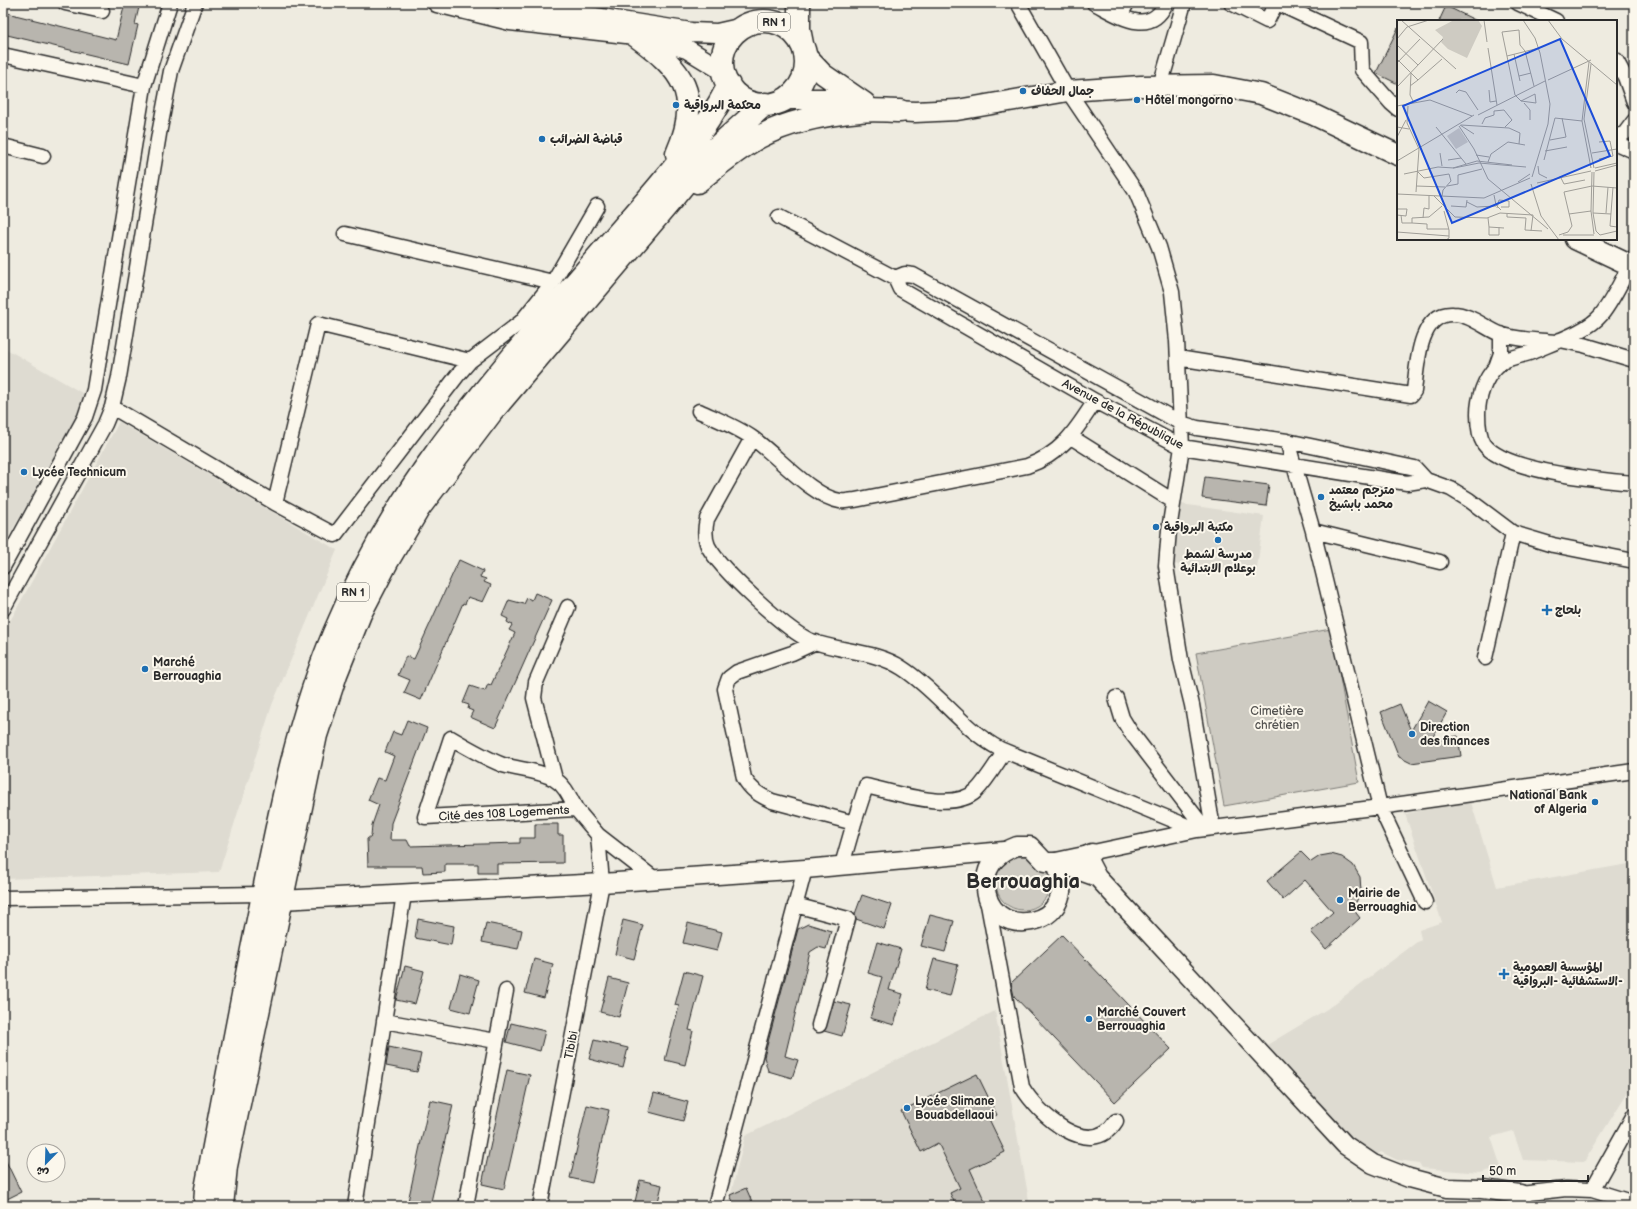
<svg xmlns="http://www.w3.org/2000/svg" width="1637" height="1209" viewBox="0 0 1637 1209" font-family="'Balsamiq Sans','Playpen Sans Arabic',sans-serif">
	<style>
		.built { fill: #dedbd1 }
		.green { fill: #cecbc2; stroke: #7c7b76 }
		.building { fill: #b8b5ae; stroke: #2b2b2b }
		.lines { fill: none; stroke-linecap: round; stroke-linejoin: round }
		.minor-casing { stroke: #2b2b2b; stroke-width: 17 }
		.tertiary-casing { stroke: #2b2b2b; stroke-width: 21 }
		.secondary-casing { stroke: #2b2b2b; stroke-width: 23 }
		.trunk-casing { stroke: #2b2b2b; stroke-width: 25 }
		.minor { stroke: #fbf7ec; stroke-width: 14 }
		.tertiary { stroke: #fbf7ec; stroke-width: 18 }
		.secondary { stroke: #fbf7ec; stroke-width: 20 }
		.trunk { stroke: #fbf7ec; stroke-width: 22 }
		.poi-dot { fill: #1f6fb2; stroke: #fbf7ec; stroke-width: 1.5 }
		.labels { text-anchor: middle; stroke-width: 4; stroke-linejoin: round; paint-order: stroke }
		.shield { fill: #fbf7ec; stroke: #696865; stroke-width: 1 }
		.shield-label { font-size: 11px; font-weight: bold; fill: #2b2b2b }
		.poi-label { font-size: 12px; font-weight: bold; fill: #2b2b2b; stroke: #fbf7ec; text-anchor: start }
		.street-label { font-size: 12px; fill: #2b2b2b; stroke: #fbf7ec }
		.park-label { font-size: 12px; fill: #545351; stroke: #fbf7ec }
		.town-label { font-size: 20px; font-weight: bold; fill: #2b2b2b; stroke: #fbf7ec }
		.inset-road { fill: none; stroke: #a09e98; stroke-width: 1 }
		.view { fill: #1d4ed8; fill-opacity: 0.15; stroke: #1d4ed8; stroke-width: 2 }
		.inset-edge { fill: none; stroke: #2b2b2b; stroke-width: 2 }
	</style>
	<rect width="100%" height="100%" fill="#eeebe0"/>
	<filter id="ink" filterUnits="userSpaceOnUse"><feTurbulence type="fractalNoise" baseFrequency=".025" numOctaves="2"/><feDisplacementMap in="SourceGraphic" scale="8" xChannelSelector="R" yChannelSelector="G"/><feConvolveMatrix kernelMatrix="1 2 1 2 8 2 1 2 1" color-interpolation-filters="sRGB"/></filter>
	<g filter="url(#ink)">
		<path class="built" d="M3,347L89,397L3,546Z
			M119,422L337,550L272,705L219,872L3,879V634Z
			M1181,504L1264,516L1256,576L1173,564Z
			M1470,799L1497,887L1634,863V1082L1584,1162L1523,1160L1513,1131L1491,1137L1501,1167L1480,1173L1422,1168L1419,1163L1397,1160L1381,1152L1372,1159L1348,1141L1267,1045L1327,1009L1421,939L1419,930L1442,922L1405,814Z
			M995,1011L1030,1206H728L745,1136Z"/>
		<path class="green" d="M1331,629L1359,782L1224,806L1196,653Z
			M996 883a27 27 0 1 1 54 0a27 27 0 1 1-54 0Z"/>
		<path class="building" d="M125,3H140L135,24L138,25L129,64L3,34V12L116,40Z
			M1446,6L1477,21H1439Z
			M1398,28V84L1376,73Z
			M1205,477L1269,485L1266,506L1202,498Z
			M459,560L483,571L480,577L486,579L484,582L491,585L483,602L468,597L465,604L463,603L421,700L404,693L410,680L398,675L406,656L414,659Z
			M535,593L552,600L495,728L470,717L473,711L468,709L469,705L463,703L470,686L485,691L488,684L491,685L515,633L509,630L512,625L507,622L508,619L502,616L509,600L524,604L527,598L532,600Z
			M1428,701L1447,712L1431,740L1458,736L1461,756L1411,763L1399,757L1381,712L1400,704L1411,731Z
			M407,720L427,728L391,823L390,840H407L410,846L520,843V838H535V824H558V835H563V863L497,864V873H478V864H445V872L423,873L422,866H368L367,839L371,836L372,825L379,805L368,800L377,778L385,780L394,756L385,752L393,732L401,735Z
			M1301,852L1311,862L1320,856L1331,854L1342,857L1353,865L1360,877L1361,891L1353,909L1360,918L1326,949L1311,932L1333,912L1305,880L1283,900L1267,881Z
			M862,895L892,905L884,929L856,919L855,914Z
			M930,915L954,921L945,952L921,946Z
			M418,919L454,926L451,945L415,938Z
			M623,920L643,925L634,959L615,954Z
			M486,923L522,930L518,949L482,942Z
			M688,923L722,932L717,951L683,943Z
			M808,924L831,931L826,949L818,947L810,952L785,1056L798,1060L792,1078L768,1071L764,1057L798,929Z
			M1062,935L1171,1049L1115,1102L1014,996L1011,983Z
			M877,942L901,949L889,990L903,994L894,1025L870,1018L882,977L868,973Z
			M534,959L553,964L544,998L525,993Z
			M934,959L958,965L950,996L925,990Z
			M405,966L424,971L415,1004L396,1000Z
			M684,971L703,976L689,1030L693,1031L685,1065L665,1060L679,1006L675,1005Z
			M460,974L479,980L470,1013L451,1008Z
			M609,978L628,983L619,1017L600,1012Z
			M834,1001L851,1005L842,1036L824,1031Z
			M511,1023L545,1031L540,1051L506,1042Z
			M594,1040L628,1048L623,1068L589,1059Z
			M389,1047L421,1054L417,1072L386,1066Z
			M507,1070L530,1075L504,1189L482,1184Z
			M977,1074L997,1115L989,1119L1005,1152L970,1169L987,1206H956L950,1193L960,1188L938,1143L921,1152L901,1111Z
			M654,1093L688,1102L683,1121L649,1112Z
			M430,1100L453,1105L430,1206H407Z
			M587,1105L609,1110L592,1183L570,1178Z
			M3,1155L21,1192L3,1201Z
			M640,1180L662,1185L657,1206H634Z
			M746,1188L754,1206H735L730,1195Z"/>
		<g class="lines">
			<g class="minor-casing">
				<path id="minor" d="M65,3L102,11
					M1018,3L1068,91L1136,192L1159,247L1172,292L1177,341L1182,447L1169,530L1166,566L1181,660L1192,705L1213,828
					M1094,3C1118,15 1150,38 1166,3
					M1231,3L1267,21L1276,3
					M1277,3L1361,42L1362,70L1391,103L1398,109
					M1518,3L1556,21
					M1120,16L1127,3
					M3,55L144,86
					M1616,60L1625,77L1634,102
					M1160,86L1184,3
					M1616,137L1625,133L1634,121
					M1616,143L1634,151
					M3,146L43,156
					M779,217L895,278L900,289L1095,401L1182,447L1407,483L1426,480
					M345,234L553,282
					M1630,265C1621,282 1613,300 1601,315C1587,332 1552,343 1532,352C1520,357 1505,357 1496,367C1484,379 1478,398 1478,414C1478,423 1479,436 1484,444C1504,472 1600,480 1634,483
					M895,278L905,274L913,275L1181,423L1197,428L1287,441L1415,468L1426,480L1451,489L1469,500L1513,533L1553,545L1634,561
					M1560,340L1584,345L1634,360
					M1178,358L1411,395L1414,391C1417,368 1418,312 1453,314C1470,314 1485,328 1500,334C1517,340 1537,340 1555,342
					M1496,367L1501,353V334
					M112,407L275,503L335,535L457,376L470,361L521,322L553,282L597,206
					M699,411C716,419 735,426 751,437C775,453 812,497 840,501C844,502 850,500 855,500L1027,466C1062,454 1076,430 1095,401
					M1071,437L1173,501
					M752,438L707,519C705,528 704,537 708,546C720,569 785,629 809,640C838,652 875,650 902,668C938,691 962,729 1000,749L1197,830
					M1287,441L1313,531L1380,807L1425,902
					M275,503L318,324L470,361
					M1313,531L1440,562
					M3,567L85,417L94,390L144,86L170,3
					M3,609L105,424L112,407L119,377L159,134L171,71L195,3
					M816,642L792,653L737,672L729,678L725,689L744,778C751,790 759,795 772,801L854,823L866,786C893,792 953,813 976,791C987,780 996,764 1005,751
					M1485,658L1513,533
					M1116,698L1122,718L1130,731L1205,829
					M555,779L534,698L536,682L568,607
					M598,835L656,880
					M1051,861L1197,830L1380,807L1634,771
					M842,865L854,823
					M3,898L263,894
					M987,899L1022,1087C1038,1114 1090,1162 1116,1121
					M795,905L848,919L819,1025
					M384,1021L496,1041
					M1592,1190L1634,1115
					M1520,1194L1566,1189L1592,1190L1634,1203
					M355,1206L404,894
					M466,1206L506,991
					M540,1206L602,883L598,835L576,809L425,817L451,738C468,748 485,758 503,765C520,770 539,770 554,779C565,785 570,798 576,809
					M715,1206L805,869"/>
			</g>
			<g class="tertiary-casing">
				<path id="tertiary" d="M437,3L510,21L635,35L663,42L687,49L723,71
					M506,3L691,32L717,33L739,28
					M1017,846H1030L1045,862H1055C1088,930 981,946 986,880C987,862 1001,852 1017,846Z
					M1092,853L1086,856L1097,877
					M1055,862L1097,877L1345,1145L1373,1164L1409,1178L1447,1188L1482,1189L1520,1194L1523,1206
					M281,900L602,883L805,869L1004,851"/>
			</g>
			<g class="secondary-casing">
				<path id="secondary" d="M806,56L823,74L865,103
					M785,99H830L875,110L915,112L957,110L1068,91L1141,86L1214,85L1261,94L1314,115L1398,155
					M1575,239L1634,267"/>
			</g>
			<g class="trunk-casing">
				<path id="trunk" d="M799,3V29L802,44
					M722 63a42 42 0 1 1 84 0a42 42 0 1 1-84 0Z
					M635,35C683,70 703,95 677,154
					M697,182C717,166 737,149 759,137C789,121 827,114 860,111C873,109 887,111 900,111
					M205,1206L206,1189C224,1093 242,996 262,900C280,810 298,718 334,633C361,569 395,509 436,453C449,434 464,417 478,399C524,341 572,287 620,231C660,185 701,140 729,85
					M222,1206L226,1166L316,735L336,674L360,614L387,562L419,508L491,413L674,197L709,154L765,104"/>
			</g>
			<use href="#minor" class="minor"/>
			<use href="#tertiary" class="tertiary"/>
			<use href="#secondary" class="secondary"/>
			<use href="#trunk" class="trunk"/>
		</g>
	</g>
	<g class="poi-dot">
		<circle cx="1023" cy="91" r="4"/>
		<circle cx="1137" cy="100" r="4"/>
		<circle cx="676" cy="105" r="4"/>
		<circle cx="542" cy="139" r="4"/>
		<circle cx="24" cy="472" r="4"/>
		<circle cx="1321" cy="497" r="4"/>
		<circle cx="1156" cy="527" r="4"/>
		<circle cx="1218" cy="540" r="4"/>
		<path d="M1545 604h4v4h4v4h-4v4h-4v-4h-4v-4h4z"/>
		<circle cx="145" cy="669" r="4"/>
		<circle cx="1412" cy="734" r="4"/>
		<circle cx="1595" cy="802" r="4"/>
		<circle cx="1340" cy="900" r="4"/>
		<path d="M1502 968h4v4h4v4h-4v4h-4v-4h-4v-4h4z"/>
		<circle cx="1089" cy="1019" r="4"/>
		<circle cx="907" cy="1108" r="4"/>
	</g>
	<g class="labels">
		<g class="shield">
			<rect x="758" y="13" width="32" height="18" rx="3"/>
			<rect x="337" y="583" width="32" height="18" rx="3"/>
		</g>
		<g class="shield-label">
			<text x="774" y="26">RN 1</text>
			<text x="353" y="596">RN 1</text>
		</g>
		<g class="poi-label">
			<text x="1031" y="95">جمال الحفاف</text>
			<text x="1145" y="104">Hôtel mongorno</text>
			<text x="684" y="109">محكمة البرواقية</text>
			<text x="550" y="143">قباضة الضرائب</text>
			<text x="32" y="476">Lycée Technicum</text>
			<text x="1329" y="494">مترجم معتمد<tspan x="1329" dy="14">محمد بابشيخ</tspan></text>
			<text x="1164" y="531">مكتبة البرواقية</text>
			<text x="1218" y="558" text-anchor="middle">مدرسة لشمط<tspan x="1218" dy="14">بوعلام الابتدائية</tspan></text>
			<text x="1555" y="614">بلحاج</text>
			<text x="153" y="666">Marché<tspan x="153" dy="14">Berrouaghia</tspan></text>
			<text x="1420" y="731">Direction<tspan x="1420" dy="14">des finances</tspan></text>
			<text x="1587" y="799" text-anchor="end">National Bank<tspan x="1587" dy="14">of Algeria</tspan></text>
			<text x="1348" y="897">Mairie de<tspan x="1348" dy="14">Berrouaghia</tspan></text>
			<text x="1513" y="971">المؤسسة العمومية<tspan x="1513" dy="14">الاستشفائية -البرواقية-</tspan></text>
			<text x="1097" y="1016">Marché Couvert<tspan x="1097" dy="14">Berrouaghia</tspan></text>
			<text x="915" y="1105">Lycée Slimane<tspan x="915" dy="14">Bouabdellaoui</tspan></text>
		</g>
		<g class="street-label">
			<text transform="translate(1123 414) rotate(28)" y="4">Avenue de la République</text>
			<text transform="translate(504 813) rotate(-3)" y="4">Cité des 108 Logements</text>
			<text transform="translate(571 1045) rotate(-79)" y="4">Tibibi</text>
		</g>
		<g class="park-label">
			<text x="1277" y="715">Cimetière<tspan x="1277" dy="14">chrétien</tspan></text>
		</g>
		<g class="town-label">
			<text x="1023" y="888">Berrouaghia</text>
		</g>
	</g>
	<g transform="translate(1397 20)">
		<rect width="220" height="220" fill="#eeebe0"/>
		<path d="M57,0H81L85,6L70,38L51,29L44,22L46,17L38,10ZM62,108L71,122L59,129L50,116Z" fill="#cecbc2"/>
		<path class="inset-road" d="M4,0L59,49M87,0L90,22M126,0L138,18L143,33L153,84L151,104L135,157M151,0L165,19L220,65M0,19L10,7L32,0M0,25L21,45M91,28L100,85M117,34L123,61M110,36L142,28M0,39L21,60L13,66M192,42L185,101L194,148M0,43L23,19M194,44L187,99L197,148M14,53L13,75L17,83M122,56L134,53M21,60L45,39M151,60L194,40M0,67L46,19M92,70L93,82L99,81M59,73L62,70L69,72L81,90M124,81L139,83L138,74L124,81L118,75L105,12L122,10L123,25L128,31L137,66M127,83L133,90V100M0,86L33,80L75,96M11,86L10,103L22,129L19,172M81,95L148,61M85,104L88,98L97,95V91L107,90L115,100L108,107M63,105L77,114M64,105L112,108L123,113L122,124M62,106L77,129L91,159L151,209M0,107L12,109M39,107L69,144M0,117L9,100M153,120L169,117L165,98M202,122L213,121L216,136L202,139M148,131L170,127M43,133L45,146M195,133L220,129M79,135L92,137M51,140L64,138M147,140L158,98L185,101M0,141L77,95M91,142L94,134L111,122L128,125M141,146L142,154L150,158M56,148L80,141L115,145M198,148L220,143M20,151L27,158L52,154L54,161L46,170L45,176M198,151L220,145M195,152L194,191L197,214M197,152L196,193L199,211L203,215L220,211M7,154L41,147L57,148L82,143L129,147M163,156L167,164L188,160M121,162L133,154M140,163L194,151M134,164L144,196L162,220M19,166L48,167M50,166L61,164V155L85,149M216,167L213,206L220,207M0,174L87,178L133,158M97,175L99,185L104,190M37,176L58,197L90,198L103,193L136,195L134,211M70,182L80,187L99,186M54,186L69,187L70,180M100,188L102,180L112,181V187H104M0,189H10L9,196L0,195M47,191L52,210V218L49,220M196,193L214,194M209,193L211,167M110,194V197L129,198L128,210L145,211M172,194L194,191M4,195L5,203H15V198L32,197L45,186M26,198L27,188L32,189V176M91,198L92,207L107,208M15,203L30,204V209H52M92,207V215H102V207M0,212L52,216M162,215L171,212L175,206L167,172L195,166L220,168M166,215H197"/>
		<path class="view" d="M163,19L213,136L55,203L6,86Z"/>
		<rect width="220" height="220" class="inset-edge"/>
	</g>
	<rect width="1637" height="1209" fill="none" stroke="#fbf7ec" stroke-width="16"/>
	<rect x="8" y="8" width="1621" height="1193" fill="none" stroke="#2b2b2b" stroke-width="1.5" filter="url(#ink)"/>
	<g transform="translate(46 1163) rotate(203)"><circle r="19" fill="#fbf7ec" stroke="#a8a59f"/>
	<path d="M0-3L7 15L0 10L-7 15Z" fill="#1f6fb2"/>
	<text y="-6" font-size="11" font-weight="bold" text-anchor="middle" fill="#2b2b2b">ش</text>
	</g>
	<path d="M1483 1175v6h105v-6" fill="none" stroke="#2b2b2b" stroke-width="2"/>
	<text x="1489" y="1175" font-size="12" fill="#2b2b2b" stroke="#fbf7ec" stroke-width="3" paint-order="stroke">50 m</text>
</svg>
